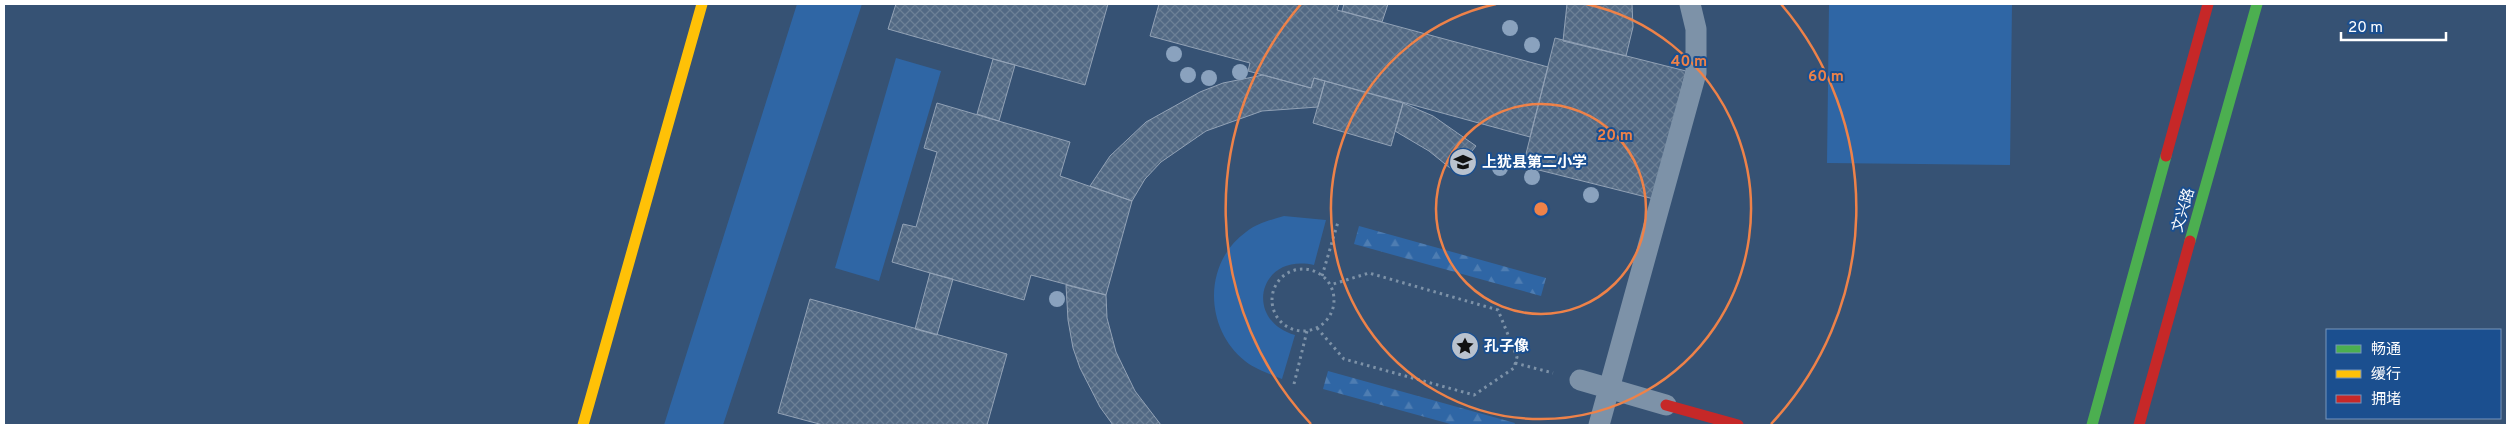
<svg xmlns="http://www.w3.org/2000/svg" width="2511" height="429" viewBox="0 0 2511 429" font-family="Overpass,'Noto Sans SC',sans-serif">
	<style>
		.grass { fill: #2f66a5 }
		.forest { fill: url(#forest-firs) }
		.building { fill: url(#building-cross-hatch); stroke: #92a2b6 }
		.lines { fill: none; stroke-linecap: round; stroke-linejoin: round }
		.path { stroke: #7d92a8; stroke-width: 3; stroke-dasharray: 2.5 4; stroke-linecap: butt }
		.lane { stroke: #7d92a8; stroke-width: 21 }
		.fast { stroke: #4caf50; stroke-width: 11 }
		.slow { stroke: #ffc107; stroke-width: 11 }
		.jam { stroke: #c62828; stroke-width: 11 }
		.tree { fill: #8aa2be }
		.ring { fill: none; stroke: #ee8249; stroke-width: 2.5 }
		.labels { text-anchor: middle; stroke-width: 4; stroke-linejoin: round; paint-order: stroke }
		.poi-label { font-size: 15px; font-weight: bold; fill: #fff; stroke: #1b4f8f; text-anchor: start }
		.street-label { font-size: 15px; fill: #fff; stroke: #1b4f8f }
		.centre { fill: #ee8249; stroke: #1b4f8f; stroke-width: 2.5 }
		.ring-label { font-size: 15px; text-anchor: middle; font-weight: bold; fill: #ee8249; stroke: #1b4f8f; stroke-width: 4; stroke-linejoin: round; paint-order: stroke }
	</style>
	<defs>
		<pattern id="forest-firs" width="22" height="20" patternUnits="userSpaceOnUse" patternTransform="scale(1.25)"><rect width="22" height="20" fill="#2f66a5"/><path d="M5 1l3.5 6h-7zM16 11l3.5 6h-7z" fill="#4e7db2"/></pattern>
		<pattern id="building-cross-hatch" width="8" height="8" patternUnits="userSpaceOnUse" patternTransform="scale(1.25)"><rect width="8" height="8" fill="#526984"/><path d="M0 0l8 8M0 8l8-8" fill="none" stroke="#6c8096"/></pattern>
	</defs>
	<rect width="100%" height="100%" fill="#365274"/>
	<path class="grass" d="M797,4H862L723,425H664Z
		M1829,4H2012L2010,165L1827,163Z
		M896,58L941,71L879,281L835,268Z
		M1284,216L1326,220L1314,265C1257,253 1244,321 1295,335L1282,379C1270,374 1255,369 1245,361C1204,328 1203,263 1246,232C1257,223 1271,220 1284,216Z"/>
	<path class="forest" d="M1359,226L1546,278L1541,296L1354,244Z
		M1328,371L1515,423L1514,425H1454L1323,389Z"/>
	<path class="building" d="M896,4H1108L1085,85L888,29Z
		M1159,4H1339L1337,10L1548,67L1530,137L1314,78L1311,88L1248,71L1250,63L1150,36Z
		M1344,4H1388L1382,22L1342,11Z
		M1567,4H1632L1633,27L1626,56L1563,41Z
		M1555,38L1686,71L1654,199L1523,166Z
		M993,59L1015,65L999,121L977,114Z
		M1263,75L1311,88L1314,78L1325,81L1318,107L1262,111L1206,131L1161,162L1145,179L1132,201L1090,186L1110,156L1146,122L1200,92L1223,83Z
		M1325,81L1403,103L1391,146L1313,123Z
		M937,103L1070,142L1060,176L1132,201L1106,295L1031,275L1024,300L892,262L903,224L916,227L937,152L924,148Z
		M1403,103L1433,116L1476,146L1455,172L1429,151L1395,131Z
		M930,273L953,279L937,335L915,329Z
		M1066,285L1106,295L1107,318L1116,352L1135,391L1161,425H1113L1100,407L1080,368L1073,348L1068,320Z
		M810,299L1007,354L987,425H823L778,413Z"/>
	<g class="lines">
		<path class="path" d="M1272 300a31 31 0 1 1 62 0a31 31 0 1 1-62 0Z
			M1322,276L1338,222
			M1317,328L1344,359L1474,395L1514,368L1517,357L1498,310L1369,273L1330,285
			M1515,363L1553,373
			M1294,384L1307,331"/>
		<path class="lane" d="M1580,380L1666,405
			M1599,425L1696,73V29L1690,4"/>
		<path class="fast" d="M2190,241L2257,4
			M2092,425L2166,156"/>
		<path class="slow" d="M583,425L702,4"/>
		<path class="jam" d="M2166,156L2208,4
			M1666,405L1738,425
			M2139,425L2190,241"/>
	</g>
	<g class="tree">
		<circle cx="1510" cy="28" r="8"/>
		<circle cx="1532" cy="45" r="8"/>
		<circle cx="1174" cy="54" r="8"/>
		<circle cx="1240" cy="72" r="8"/>
		<circle cx="1188" cy="75" r="8"/>
		<circle cx="1209" cy="78" r="8"/>
		<circle cx="1500" cy="168" r="8"/>
		<circle cx="1532" cy="177" r="8"/>
		<circle cx="1591" cy="195" r="8"/>
		<circle cx="1057" cy="299" r="8"/>
	</g>
	<g class="ring">
		<circle cx="1541" cy="209" r="105"/>
		<path d="M1586 4A210 210 0 1 1 1496 4"/>
		<path d="M1311 424A315 315 0 0 1 1301 4M1781 4A315 315 0 0 1 1771 424"/>
	</g>
	<defs>
		<g id="school-disc" transform="scale(1.4375)"><circle r="9.5" fill="#b9c2ce" stroke="#1b4f8f"/><path d="M0-5L7-2L0 1L-7-2ZM-4 1L0 2.5L4 1V4Q0 6-4 4Z" fill="#111"/></g>
		<g id="sight-disc" transform="scale(1.4375)"><circle r="9.5" fill="#b9c2ce" stroke="#1b4f8f"/><path d="M0-6L1.8-2.2L6-1.7L2.9 1.2L3.7 5.4L0 3.3L-3.7 5.4L-2.9 1.2L-6-1.7L-1.8-2.2Z" fill="#111"/></g>
	</defs>
	<g fill-rule="evenodd">
		<use href="#school-disc" x="1463" y="162"/>
		<use href="#sight-disc" x="1465" y="346"/>
	</g>
	<g class="labels">
		<g class="poi-label">
			<text x="1482" y="167">上犹县第二小学</text>
			<text x="1484" y="351">孔子像</text>
		</g>
		<g class="street-label">
			<text transform="translate(2183 210) rotate(-74)" y="5">文兴路</text>
		</g>
	</g>
	<circle cx="1541" cy="209" r="8" class="centre"/>
	<g class="ring-label">
		<text x="1689" y="66">40 m</text>
		<text x="1826" y="81">60 m</text>
		<text x="1615" y="140">20 m</text>
	</g>
	<rect width="2511" height="429" fill="none" stroke="#ffffff" stroke-width="10"/>
	<rect x="2326" y="329" width="175" height="90" fill="#1b4f8f" stroke="#7695bc"/>
	<rect x="2336" y="345" width="25" height="8" fill="#4caf50" stroke="#7695bc"/>
	<text x="2371" y="354" font-size="15" fill="#ffffff">畅通</text>
	<rect x="2336" y="370" width="25" height="8" fill="#ffc107" stroke="#7695bc"/>
	<text x="2371" y="379" font-size="15" fill="#ffffff">缓行</text>
	<rect x="2336" y="395" width="25" height="8" fill="#c62828" stroke="#7695bc"/>
	<text x="2371" y="404" font-size="15" fill="#ffffff">拥堵</text>
	<path d="M2341 32v8h105v-8" fill="none" stroke="#ffffff" stroke-width="2.5"/>
	<text x="2348" y="32" font-size="15" fill="#ffffff" stroke="#1b4f8f" stroke-width="4" paint-order="stroke">20 m</text>
</svg>
